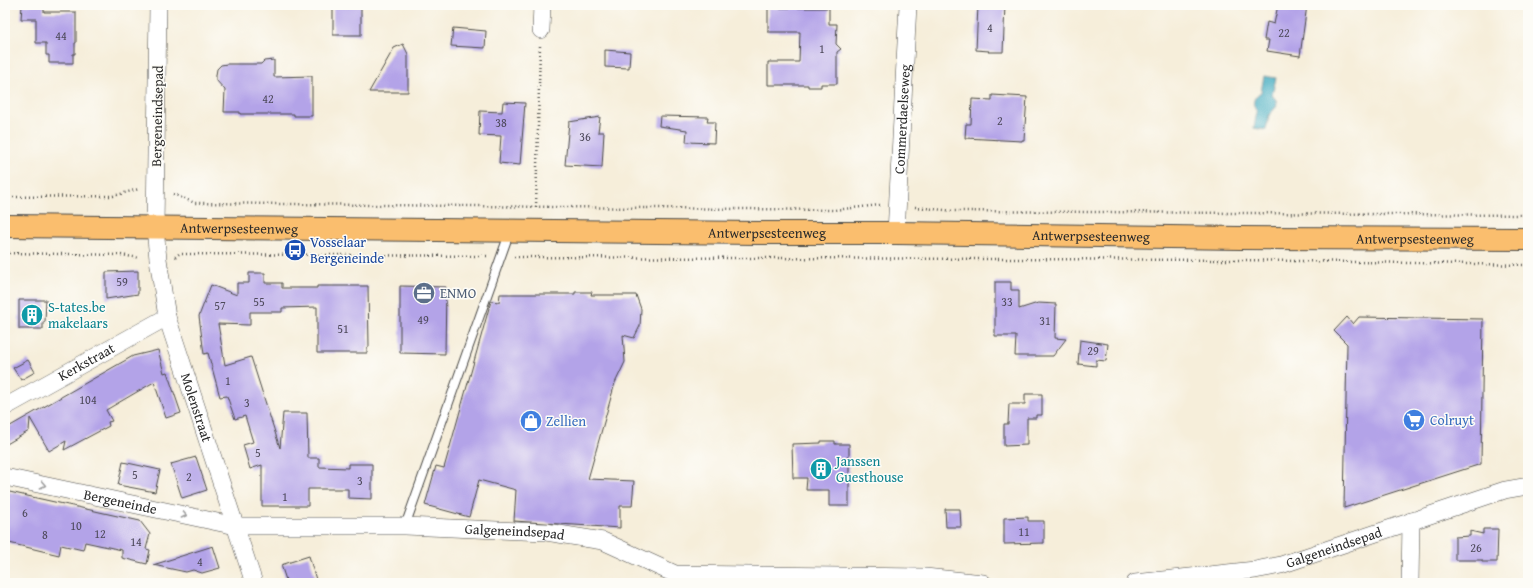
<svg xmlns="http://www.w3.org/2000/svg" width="1533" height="588" viewBox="0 0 1533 588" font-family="'Gentium Book Plus',serif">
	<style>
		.water { fill: #42acc1; stroke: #366c76 }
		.building { fill: #b3a3e8 }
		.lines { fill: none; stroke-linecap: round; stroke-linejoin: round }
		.lane-casing { stroke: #494845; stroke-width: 10 }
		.street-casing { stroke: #494845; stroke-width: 18 }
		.primary-casing { stroke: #494845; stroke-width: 24 }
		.path { stroke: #494845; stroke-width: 2.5; stroke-dasharray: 1 3; stroke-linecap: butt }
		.lane { stroke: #fff; stroke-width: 8 }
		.street { stroke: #fff; stroke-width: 17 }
		.primary { stroke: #fabe6e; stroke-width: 22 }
		.oneway { stroke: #a0a0a0 }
		.labels { text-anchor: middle; stroke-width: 3; stroke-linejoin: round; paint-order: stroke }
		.number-label { font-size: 12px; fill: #4d495a }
		.street-label { font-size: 14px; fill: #2b2b2b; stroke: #fdfcf7 }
		.transit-label { font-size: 14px; fill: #164399; stroke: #fdfcf7; text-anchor: start }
		.service-label { font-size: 14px; fill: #4e5e75; stroke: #fdfcf7; text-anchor: start }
		.culture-label { font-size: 14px; fill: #0d838f; stroke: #fdfcf7; text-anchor: start }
		.shop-label { font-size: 14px; fill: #366cbe; stroke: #fdfcf7; text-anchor: start }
	</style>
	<rect width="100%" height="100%" fill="#fdfcf7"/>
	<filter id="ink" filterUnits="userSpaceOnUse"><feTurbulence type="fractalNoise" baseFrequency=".025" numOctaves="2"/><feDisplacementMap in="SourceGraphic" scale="8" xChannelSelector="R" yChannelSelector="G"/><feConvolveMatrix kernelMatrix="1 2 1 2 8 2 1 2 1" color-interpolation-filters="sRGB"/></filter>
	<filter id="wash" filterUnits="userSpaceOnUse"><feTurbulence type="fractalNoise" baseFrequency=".012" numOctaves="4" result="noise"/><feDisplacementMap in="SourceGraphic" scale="16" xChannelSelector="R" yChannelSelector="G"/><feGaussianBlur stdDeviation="0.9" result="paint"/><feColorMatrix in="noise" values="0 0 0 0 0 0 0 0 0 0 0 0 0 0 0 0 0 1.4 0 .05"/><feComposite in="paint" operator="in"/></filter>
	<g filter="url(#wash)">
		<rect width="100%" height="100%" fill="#f6eeda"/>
		<path class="water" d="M1264,76L1276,78L1272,95L1276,100L1277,106L1269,115L1266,130L1254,128L1257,112C1252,104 1252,98 1261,92Z"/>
		<g id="blocks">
			<path class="building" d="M22,5H44V12H76V43H75V54H73V63H49V55H46V43H36V19H21Z
				M333,5H361V35H333Z
				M978,5H1005L1003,52H988L989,51L976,50Z
				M1278,5H1307L1300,56L1267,51L1269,40H1264L1267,22L1274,24Z
				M768,8H829V24H837L836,44L841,49L837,52V84H821V87H808V85H768V62H799L800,32H768Z
				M453,28L486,31L485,48L451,46Z
				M403,44L408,54V92H369L394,48Z
				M605,50L630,52L629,68L605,67Z
				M274,60V77L312,76V116H294V114H240V112H224L225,90L216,80V75L217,69L221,65L227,64H261L264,61Z
				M992,95L1027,97L1024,140H1022V141L965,138L966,124H971L972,99L992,100Z
				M503,102L525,103L520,165L499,163L501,136L479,135L480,111L502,112Z
				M660,116L708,117L707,122H715L714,143L686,142L687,130L659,126Z
				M600,117L598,132H604L602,167L565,165L569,122Z
				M138,271V294L106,299V272Z
				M249,273H265V283H282V288H317V286H368L369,347L367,348V353H317V307L282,308V312H250V325L218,324L225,365L251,357L280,448L283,413H307L308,458H319V467L348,468V464H372V499L348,498V489H308V506H262V465L250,469L243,445L253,442L245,416L235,419L227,396L220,397L208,353L204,354L199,316L211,285L237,295V283H249Z
				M995,282H1011V290H1019V309L1038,303L1056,304L1055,338L1066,339L1053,356H1015L1016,336H995Z
				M400,286L446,287L445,354L400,353Z
				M575,292H592L591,295H636L641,309L640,326L634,338L623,335L625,362L615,383L588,479L634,481L632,506H620V528L514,521L516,490L479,480L469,517L425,505L436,466L444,468L491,301L499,302L500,294H575Z
				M19,300H46L45,322H43V329H19Z
				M1347,317L1353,324L1359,317L1483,319L1481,464L1344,508L1347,344L1334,331Z
				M1080,340L1108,344L1106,361L1096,360V366L1078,364Z
				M158,350L164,373L167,372L181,413L166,418L154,382L106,410L112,421L108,422L109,426L64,450L66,441L49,451L30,418L29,431L5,445V429L133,356Z
				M28,360L35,372L21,380L13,368Z
				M1025,394H1042V415H1036V418H1027V445L1004,446V424H1008L1009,404H1025Z
				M821,441H835V444H849V506H829V490H806L807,478H793L792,444L821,443Z
				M196,457L207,490L182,498L171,464Z
				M123,462L160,470L155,492L118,485Z
				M5,491L140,521L150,534L146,549L150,550L147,564L122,558V550L85,542L83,550L61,545L59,555L5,542Z
				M945,509H960L961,527H946Z
				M1028,517V521H1044V543L1004,544V518Z
				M1483,529H1498L1497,562H1482V560H1455V537L1470,536V531L1483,534Z
				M213,546L220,568L202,573L193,570L186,572L153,565Z
				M309,556L317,583H287L281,565Z"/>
		</g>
	</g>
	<g filter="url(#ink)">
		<use href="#blocks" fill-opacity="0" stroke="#494845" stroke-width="1"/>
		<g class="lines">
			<g class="lane-casing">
				<path id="lane" d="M405,526L510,231"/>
			</g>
			<g class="street-casing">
				<g id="street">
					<path id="s1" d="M158,5L155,228L158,259L167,317L254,583"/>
					<path d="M541,30L542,5"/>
					<path id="s2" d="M896,233L908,5"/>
					<path id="s3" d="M5,407L167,317"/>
					<path id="s4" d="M5,477L236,526H405L546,532L603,541L675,574L925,577L983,583"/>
					<path id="s5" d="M1135,583L1255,570L1281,565L1484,497L1505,490L1528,486"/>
					<path d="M1410,583L1411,521"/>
				</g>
			</g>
			<g class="primary-casing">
				<g id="primary">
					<path id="s6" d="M5,226L759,233H896L1240,238L1528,239"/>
				</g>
			</g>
			<path class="path" d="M173,194L195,203L834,210L880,205
				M5,197L113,196L139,189
				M536,207L540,46
				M915,207L954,211L1528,215
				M5,253L121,255L140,258
				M175,257L179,254L487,256
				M514,257L1240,260L1528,265"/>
			<use href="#lane" class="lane"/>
			<use href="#street" class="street"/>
			<use href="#primary" class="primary"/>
		</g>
		<defs><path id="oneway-chevron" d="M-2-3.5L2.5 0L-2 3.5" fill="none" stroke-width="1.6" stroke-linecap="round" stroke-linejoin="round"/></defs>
		<g class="oneway">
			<use href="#oneway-chevron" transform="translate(43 485) rotate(12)"/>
			<use href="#oneway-chevron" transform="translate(184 515) rotate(12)"/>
		</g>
	</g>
	<defs>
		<g id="bus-disc" transform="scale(1.15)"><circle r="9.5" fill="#1a4fb4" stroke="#fdfcf7"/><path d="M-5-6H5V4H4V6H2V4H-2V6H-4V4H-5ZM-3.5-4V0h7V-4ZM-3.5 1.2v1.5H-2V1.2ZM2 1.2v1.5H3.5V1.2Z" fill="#fff"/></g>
		<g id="office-disc" transform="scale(1.15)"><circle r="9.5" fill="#5c6f8a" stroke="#fdfcf7"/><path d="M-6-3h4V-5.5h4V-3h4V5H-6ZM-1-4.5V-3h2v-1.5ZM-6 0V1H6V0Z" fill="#fff"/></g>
		<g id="building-disc" transform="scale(1.15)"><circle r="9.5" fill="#0f9aa8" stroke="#fdfcf7"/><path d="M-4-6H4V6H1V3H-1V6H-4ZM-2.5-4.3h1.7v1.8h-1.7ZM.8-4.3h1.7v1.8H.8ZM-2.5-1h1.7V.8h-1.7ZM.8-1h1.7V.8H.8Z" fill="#fff"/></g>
		<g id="supermarket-disc" transform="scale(1.15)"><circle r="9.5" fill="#3f7fe0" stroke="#fdfcf7"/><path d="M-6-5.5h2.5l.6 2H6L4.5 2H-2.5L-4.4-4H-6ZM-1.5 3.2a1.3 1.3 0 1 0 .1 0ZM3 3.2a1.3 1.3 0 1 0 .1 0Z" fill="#fff"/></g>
		<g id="shop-disc" transform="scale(1.15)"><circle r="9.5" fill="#3f7fe0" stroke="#fdfcf7"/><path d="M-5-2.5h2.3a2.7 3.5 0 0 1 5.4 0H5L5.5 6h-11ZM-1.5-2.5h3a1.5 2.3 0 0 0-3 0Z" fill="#fff"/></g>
	</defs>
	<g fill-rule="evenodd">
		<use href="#bus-disc" x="295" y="250"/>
		<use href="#office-disc" x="424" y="293"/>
		<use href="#building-disc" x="32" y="315"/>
		<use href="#supermarket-disc" x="1414" y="420"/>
		<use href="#shop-disc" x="531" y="421"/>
		<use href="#building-disc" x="821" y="469"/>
	</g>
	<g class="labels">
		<g class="number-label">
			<text x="990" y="32">4</text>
			<text x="1284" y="37">22</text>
			<text x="61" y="40">44</text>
			<text x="822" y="53">1</text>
			<text x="268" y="103">42</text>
			<text x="1000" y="125">2</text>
			<text x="501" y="127">38</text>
			<text x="585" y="141">36</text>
			<text x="122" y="286">59</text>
			<text x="259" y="306">55</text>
			<text x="1007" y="306">33</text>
			<text x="220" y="310">57</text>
			<text x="423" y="324">49</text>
			<text x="1045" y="325">31</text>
			<text x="343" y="333">51</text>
			<text x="1093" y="355">29</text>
			<text x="228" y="385">1</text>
			<text x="88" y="404">104</text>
			<text x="247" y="407">3</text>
			<text x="258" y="457">5</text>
			<text x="135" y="479">5</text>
			<text x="189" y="481">2</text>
			<text x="360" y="485">3</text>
			<text x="285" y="501">1</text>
			<text x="25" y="517">6</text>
			<text x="76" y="530">10</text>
			<text x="1024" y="536">11</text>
			<text x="100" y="538">12</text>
			<text x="45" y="539">8</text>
			<text x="136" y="546">14</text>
			<text x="1476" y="552">26</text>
			<text x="200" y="566">4</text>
		</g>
		<g class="street-label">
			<text transform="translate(157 116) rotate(-89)" y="5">Bergeneindsepad</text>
			<text dy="5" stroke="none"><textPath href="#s2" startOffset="114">Commerdaelseweg</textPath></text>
			<text dy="5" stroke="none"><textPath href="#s6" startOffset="234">Antwerpsesteenweg</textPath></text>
			<text dy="5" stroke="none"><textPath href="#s6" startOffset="762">Antwerpsesteenweg</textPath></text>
			<text dy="5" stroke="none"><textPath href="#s6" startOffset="1086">Antwerpsesteenweg</textPath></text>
			<text dy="5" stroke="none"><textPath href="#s6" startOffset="1410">Antwerpsesteenweg</textPath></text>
			<text dy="5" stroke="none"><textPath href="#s3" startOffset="93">Kerkstraat</textPath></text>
			<text dy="5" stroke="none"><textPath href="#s1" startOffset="408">Molenstraat</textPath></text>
			<text dy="5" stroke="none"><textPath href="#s4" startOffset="118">Bergeneinde</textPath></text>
			<text dy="5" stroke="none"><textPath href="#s4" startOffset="515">Galgeneindsepad</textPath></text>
			<text dy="5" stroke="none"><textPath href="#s5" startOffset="203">Galgeneindsepad</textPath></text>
		</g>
		<g class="transit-label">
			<text x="310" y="247">Vosselaar<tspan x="310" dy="16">Bergeneinde</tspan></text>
		</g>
		<g class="service-label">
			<text x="440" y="298">ENMO</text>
		</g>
		<g class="culture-label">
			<text x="48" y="312">S-tates.be<tspan x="48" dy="16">makelaars</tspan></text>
			<text x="836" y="466">Janssen<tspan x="836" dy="16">Guesthouse</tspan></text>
		</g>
		<g class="shop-label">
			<text x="1430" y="425">Colruyt</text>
			<text x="546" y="426">Zellien</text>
		</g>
	</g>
	<rect width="1533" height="588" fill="none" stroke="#fdfcf7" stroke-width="20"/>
</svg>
